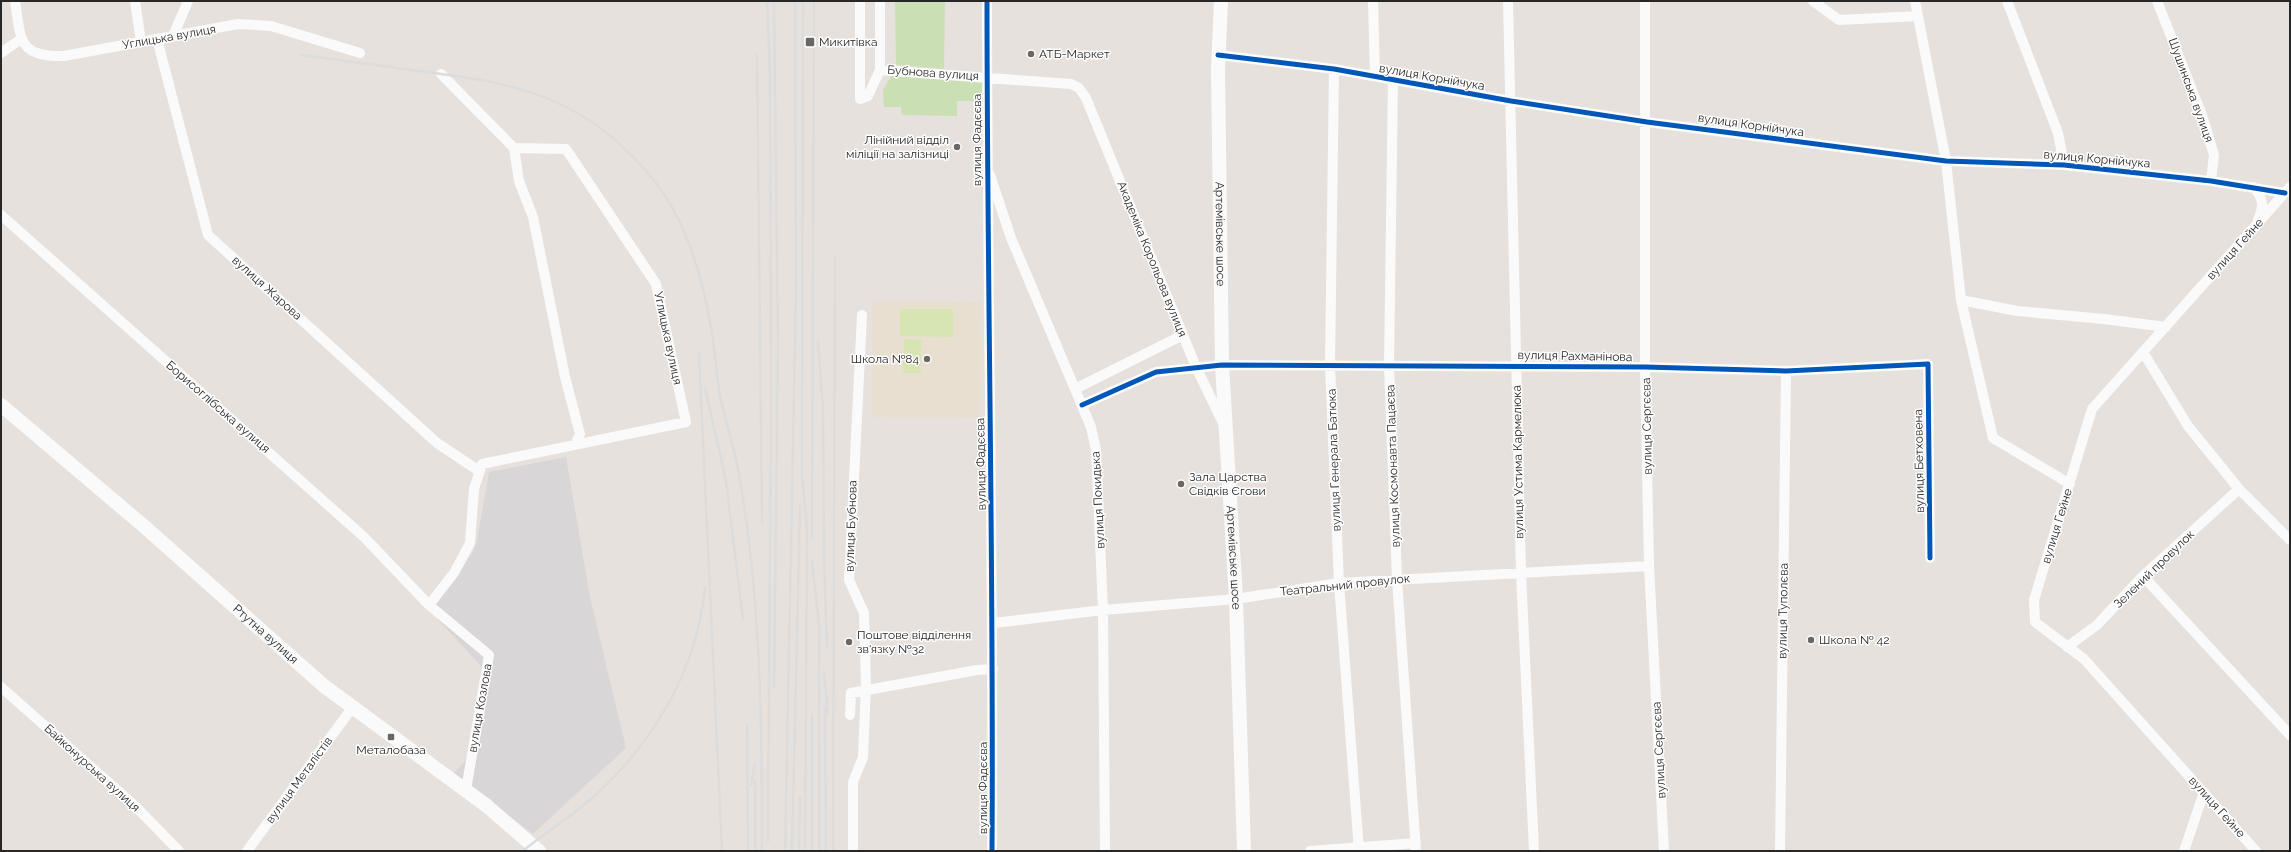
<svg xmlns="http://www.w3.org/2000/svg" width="2291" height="852" viewBox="0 0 2291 852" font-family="Raleway,sans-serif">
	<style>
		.industrial { fill: #d9d6d8 }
		.education { fill: #e9dfd0 }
		.green { fill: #cae0b4 }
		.pitch { fill: #d6e5b2 }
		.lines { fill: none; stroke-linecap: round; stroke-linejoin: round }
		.street { stroke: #fbfafa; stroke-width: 10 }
		.secondary { stroke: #fbfafa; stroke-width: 14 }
		.rail { stroke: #dcdcdd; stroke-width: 2.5 }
		.cycleway-casing { stroke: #fff; stroke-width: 8 }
		.cycleway { stroke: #0057b8; stroke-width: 5 }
		.poi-dot { fill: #6a6866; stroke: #fff; stroke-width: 1.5 }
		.labels { text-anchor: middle; stroke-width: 3; stroke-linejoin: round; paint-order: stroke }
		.street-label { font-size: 12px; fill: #272727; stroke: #fff }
		.poi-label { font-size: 12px; fill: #272727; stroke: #fff; text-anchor: start }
	</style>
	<rect width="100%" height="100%" fill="#e6e1dc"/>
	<path class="industrial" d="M566,457L590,597L626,748L533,834L454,773L478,747L481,666L431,612L473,552L477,541L489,472Z"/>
	<path class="education" d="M873,301L981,302L980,418L872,417Z"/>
	<path class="green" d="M895,1H945L944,69L896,65Z
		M895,70L986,77V101H957V116L902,115L901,107H884L883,90Z"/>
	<path class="pitch" d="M900,309H953V337L900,336Z
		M904,339L921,340V373H903Z"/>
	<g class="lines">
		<path class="street" d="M15,1C21,40 18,57 64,56L238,24L271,26L360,53
			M135,1L141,42
			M860,1V99L868,96L880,70L1071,84L1079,88L1086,98L1196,367L1224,425
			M880,1V70
			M987,1C987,284 994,568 992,851
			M1373,1L1375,76
			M1508,1L1521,573L1534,851
			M1645,1V367L1649,566L1664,851
			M1813,1L1839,20L1918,16
			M1915,1L1946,161L1961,300L1993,438L2070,484
			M2007,1L2058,133L2064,165
			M2157,1L2202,115L2214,155L2211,181
			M173,36L188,1
			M157,39L208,235L437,443L479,471
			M1,53L21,39
			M1218,55L1334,69L1511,101L1647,122L1946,161L2064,165L2211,181L2285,193
			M1334,69L1330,365L1339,583L1359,851
			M1393,79L1389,366L1397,579L1416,851
			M514,148L519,181L533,217L565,377L580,434L575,445
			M990,175L1011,238L1091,427L1096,450L1103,610L1105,851
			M2253,187C2264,198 2264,206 2258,220
			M1,215L364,537L429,605L489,655L466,790
			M1961,300L2017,311L2104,319L2166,327
			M2143,352L2188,426L2239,489L2290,540
			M1075,389L1183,335
			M1082,405L1156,372L1222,365L1645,367L1786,371L1928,364L1930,558
			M2143,576L2290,735
			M429,605L454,573L470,543L474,489L482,464L686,422L656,284L566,149L514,148L441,74
			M994,623L1103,610L1236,599L1339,583L1649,566
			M2067,647L2097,625L2143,576L2239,489
			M1,687L134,805L179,851
			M850,715L851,693L977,670L993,669
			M247,851L352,708
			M853,851V782L863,757L866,686L864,613L849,580L862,315
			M1310,851L1416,843
			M1780,851L1786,371
			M2184,851L2204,792
			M2256,851L2084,659L2035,622L2034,600L2092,409L2290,187"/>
		<g class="secondary">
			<path id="s1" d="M1221,1L1218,70L1222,365L1236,599L1244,851"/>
			<path id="s2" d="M1,405L146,528L324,686L487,806L539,851"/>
		</g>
		<path class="rail" d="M767,1L770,75L771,397L768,841
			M803,1L802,475L807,530L805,851
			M302,55C341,60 380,66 419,71C475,78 530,85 579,114C614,134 654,174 673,209C693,245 704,287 711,327C715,350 716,373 720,396C725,421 734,445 738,469C761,595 762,724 762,851
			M757,55L762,523
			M818,341L823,409L824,556L827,647
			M699,354L722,851
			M705,388L726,481L743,619
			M812,537L814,1
			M812,562L820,633
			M824,673L828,713
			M774,688L778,344L774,1
			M825,707L826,851
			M812,715V851
			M747,726L748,851
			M755,781V851
			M751,785L755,763
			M523,851C545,832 570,818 591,799C653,744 697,671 705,587
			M785,851L796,291L795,1
			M792,851L800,505
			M799,851L800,797
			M819,851V629
			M833,851L835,256"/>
		<g class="cycleway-casing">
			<path id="cycleway" d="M987,1C987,284 994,568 992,851
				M1218,55L1334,69L1511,101L1647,122L1946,161L2064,165L2211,181L2285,193
				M1082,405L1156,372L1222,365L1645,367L1786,371L1928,364L1930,558"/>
		</g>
		<use href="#cycleway" class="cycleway"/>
	</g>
	<g class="poi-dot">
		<rect x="805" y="37" width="10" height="10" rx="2"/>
		<circle cx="1031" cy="54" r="4"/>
		<circle cx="957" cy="147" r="4"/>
		<circle cx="927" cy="359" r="4"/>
		<circle cx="1181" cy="484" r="4"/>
		<circle cx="1811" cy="640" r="4"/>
		<circle cx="849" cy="642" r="4"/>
		<rect x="387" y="733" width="8" height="8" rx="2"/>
	</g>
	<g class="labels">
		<g class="street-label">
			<text transform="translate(169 37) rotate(-10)" y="4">Углицька вулиця</text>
			<text transform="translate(933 73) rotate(4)" y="4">Бубнова вулиця</text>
			<text transform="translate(1432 77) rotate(10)" y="4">вулиця Корнійчука</text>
			<text transform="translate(2191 90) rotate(70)" y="4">Шушинська вулиця</text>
			<text transform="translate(1751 125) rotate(8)" y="4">вулиця Корнійчука</text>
			<text transform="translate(977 140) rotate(-90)" y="4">вулиця Фадєєва</text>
			<text transform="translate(2097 159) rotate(5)" y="4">вулиця Корнійчука</text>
			<text dy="4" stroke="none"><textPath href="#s1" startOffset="233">Артемівське шосе</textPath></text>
			<text transform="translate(2235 249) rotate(-48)" y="4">вулиця Гейне</text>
			<text transform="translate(1152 259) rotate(68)" y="4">Академіка Корольова вулиця</text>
			<text transform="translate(267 288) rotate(42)" y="4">вулиця Жарова</text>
			<text transform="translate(668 338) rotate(78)" y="4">Углицька вулиця</text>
			<text transform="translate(1575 356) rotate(1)" y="4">вулиця Рахманінова</text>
			<text transform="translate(218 407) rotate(41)" y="4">Борисоглібська вулиця</text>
			<text transform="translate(1647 426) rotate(-91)" y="4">вулиця Сергєєва</text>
			<text transform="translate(1334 460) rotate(-92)" y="4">вулиця Генерала Батюка</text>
			<text transform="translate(1919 461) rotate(-91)" y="4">вулиця Бетховена</text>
			<text transform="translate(1518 462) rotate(-91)" y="4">вулиця Устима Кармелюка</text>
			<text transform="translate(981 464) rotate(-91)" y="4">вулиця Фадєєва</text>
			<text transform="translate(1393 466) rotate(-92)" y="4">вулиця Космонавта Пацаєва</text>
			<text transform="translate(1098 500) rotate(-93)" y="4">вулиця Покидька</text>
			<text transform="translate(851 526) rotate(-88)" y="4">вулиця Бубнова</text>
			<text transform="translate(2057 526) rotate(-73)" y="4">вулиця Гейне</text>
			<text dy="4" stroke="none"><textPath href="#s1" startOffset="557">Артемівське шосе</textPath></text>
			<text transform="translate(2154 569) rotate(-44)" y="4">Зелений провулок</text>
			<text transform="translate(1345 585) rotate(-6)" y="4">Театральний провулок</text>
			<text transform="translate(1783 611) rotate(-89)" y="4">вулиця Туполєва</text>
			<text dy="4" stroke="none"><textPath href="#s2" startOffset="350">Ртутна вулиця</textPath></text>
			<text transform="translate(480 708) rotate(-80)" y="4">вулиця Козлова</text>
			<text transform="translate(1659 750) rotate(-93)" y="4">вулиця Сергєєва</text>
			<text transform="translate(92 768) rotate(42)" y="4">Байконурська вулиця</text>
			<text transform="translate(299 780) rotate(-54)" y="4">вулиця Металістів</text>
			<text transform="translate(983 788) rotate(-90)" y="4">вулиця Фадєєва</text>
			<text transform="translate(2217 807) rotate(48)" y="4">вулиця Гейне</text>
		</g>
		<g class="poi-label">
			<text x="819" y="46">Микитівка</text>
			<text x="1039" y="58">АТБ-Маркет</text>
			<text x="949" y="144" text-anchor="end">Лінійний відділ<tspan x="949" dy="14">міліції на залізниці</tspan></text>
			<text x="919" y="363" text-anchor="end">Школа №84</text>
			<text x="1189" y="481">Зала Царства<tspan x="1189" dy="14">Свідків Єгови</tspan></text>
			<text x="857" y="639">Поштове відділення<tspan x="857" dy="14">зв'язку №32</tspan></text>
			<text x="1819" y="644">Школа № 42</text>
			<text x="391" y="754" text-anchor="middle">Металобаза</text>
		</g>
	</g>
	<rect width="2291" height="852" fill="none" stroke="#272727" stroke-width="4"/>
</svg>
